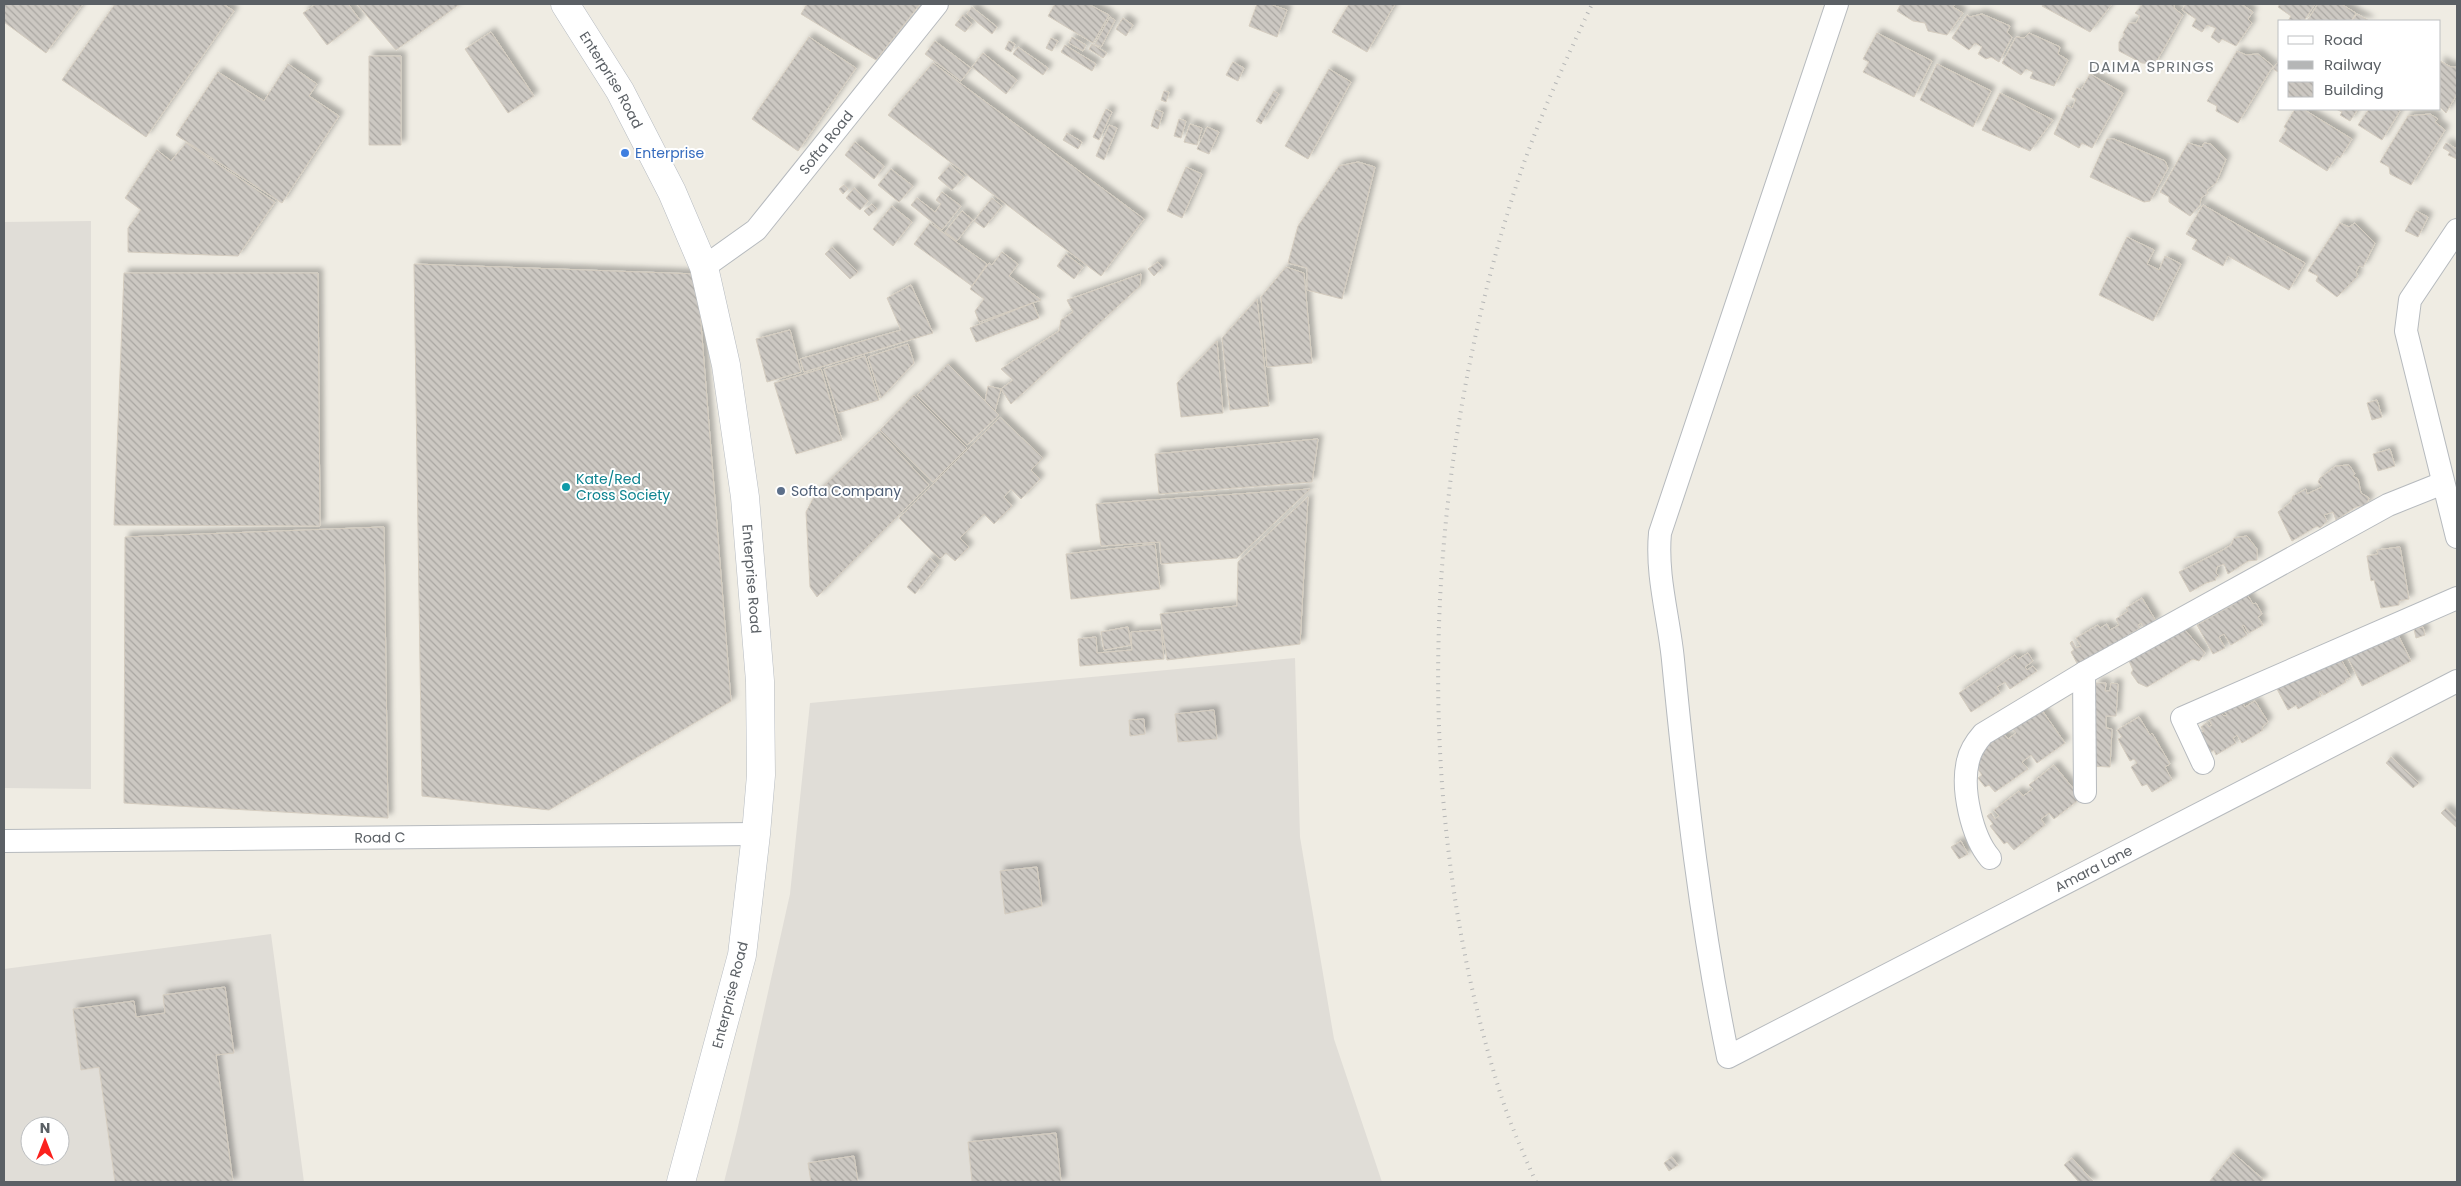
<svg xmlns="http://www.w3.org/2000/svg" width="2461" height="1186" viewBox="0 0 2461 1186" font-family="Poppins,sans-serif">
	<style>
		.industrial { fill: #e0ddd7; fill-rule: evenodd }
		.building { fill: url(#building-back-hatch); stroke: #d5cdc0; filter: url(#shadow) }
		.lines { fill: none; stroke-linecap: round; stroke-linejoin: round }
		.street-casing { stroke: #b6babe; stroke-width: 24 }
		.secondary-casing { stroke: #b6bbc1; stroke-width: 29 }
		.street { stroke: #fff; stroke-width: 22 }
		.secondary { stroke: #fff; stroke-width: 28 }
		.rail { stroke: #b5b6b6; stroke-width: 4; stroke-dasharray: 1 6; stroke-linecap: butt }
		.shop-dot { fill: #3f7fe0; stroke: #fff; stroke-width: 2 }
		.culture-dot { fill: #0f9aa8; stroke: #fff; stroke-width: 2 }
		.service-dot { fill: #5c6f8a; stroke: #fff; stroke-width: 2 }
		.labels { text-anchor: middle; stroke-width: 4; stroke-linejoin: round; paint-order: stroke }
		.street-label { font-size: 14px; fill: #5b6065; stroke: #fff }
		.shop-label { font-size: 14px; fill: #366cbe; stroke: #fff; text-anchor: start }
		.culture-label { font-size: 14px; fill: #0d838f; stroke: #fff; text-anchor: start }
		.service-label { font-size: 14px; fill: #4e5e75; stroke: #fff; text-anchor: start }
		.neighbourhood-label { font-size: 15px; letter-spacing: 1px; fill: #6c7277; stroke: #fff }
	</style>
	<defs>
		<pattern id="building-back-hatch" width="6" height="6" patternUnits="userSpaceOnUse" patternTransform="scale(1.25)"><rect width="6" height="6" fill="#ccc8c2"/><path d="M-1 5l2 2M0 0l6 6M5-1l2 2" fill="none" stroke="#a9a6a1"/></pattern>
		<filter id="shadow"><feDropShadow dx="4.5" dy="-4.5" stdDeviation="2.5" flood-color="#0004"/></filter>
	</defs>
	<rect width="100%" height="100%" fill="#efece3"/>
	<path class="industrial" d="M91,221V789L4,788V222Z
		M1295,658L1300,837L1334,1039L1382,1182H724L737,1131L790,894L810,703Z
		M271,934L304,1182H4V969ZM30,1126H60V1156H30Z"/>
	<path class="building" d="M4,4H83L46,53L4,22Z
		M115,4H223L234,11L146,137L62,80Z
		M316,4H348L360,20L327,45L303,13Z
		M357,4H460L396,50Z
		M807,4H920L876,60L801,14Z
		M1055,4H1088L1109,15L1093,43L1048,16Z
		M1257,4H1269L1287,10L1277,37L1249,26Z
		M1349,4H1395L1367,52L1332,32Z
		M1901,4H1955L1953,7L1963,13L1947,35L1928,31L1925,23L1913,21L1897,11Z
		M2043,4H2112L2090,32L2042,6Z
		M2143,4H2174V8L2183,15L2155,64L2142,63L2119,51V42L2125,34L2123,33L2129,23H2136L2140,16L2135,13Z
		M2186,4H2241L2253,12L2248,19L2252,23L2236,46L2222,39L2219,43L2211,37L2216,28L2207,25L2202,32L2192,26L2196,19L2182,10Z
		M2280,4H2315L2304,21H2288L2291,16L2278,7Z
		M2318,4H2341L2356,13L2351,21H2307Z
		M972,7L997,27L992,34L967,14Z
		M1982,14L2010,26L2007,32L2012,37L1999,62L1991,57L1986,59L1978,54L1982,47L1975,43L1969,50L1952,38L1967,15L1970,17Z
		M2357,14L2370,21H2352Z
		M963,15L972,24L965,32L955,25Z
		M1110,17L1115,20L1101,47L1095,44Z
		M1123,18L1133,25L1126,36L1116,29Z
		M491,32L534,96L508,113L465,49Z
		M1877,33L1932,61L1914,97L1863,72L1869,62L1863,59Z
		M2029,33L2060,47L2058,54L2068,60L2054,86L2030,78L2033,72L2026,69L2021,75L2002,63L2016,37L2024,38Z
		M809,37L856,68L798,151L752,119Z
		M1072,37L1086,45L1083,51L1069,43Z
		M1051,38L1058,41L1052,51L1046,48Z
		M935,41L971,68L961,81L925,54Z
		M1009,41L1015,44L1011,52L1005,49Z
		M1092,44L1107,53L1103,58L1089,49Z
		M1065,45L1096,64L1092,71L1061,52Z
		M1018,47L1048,68L1043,75L1013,54Z
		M2237,51L2246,55L2258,54L2273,66L2238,123L2216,111L2217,106L2207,101Z
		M983,53L1017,80L1006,94L972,67Z
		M369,56H401V145H369Z
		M2280,59V73L2273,69Z
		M2440,61L2451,67H2457V94L2446,113L2440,107Z
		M1233,62L1244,68L1238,81L1226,75Z
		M933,63L1144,219L1101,276L888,115Z
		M288,64L317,84L309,96L339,116L282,203L176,135L218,72L264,101Z
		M1937,64L1991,91L1973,127L1920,100Z
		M1329,69L1351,82L1308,159L1285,146Z
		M2090,74L2123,93L2092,148L2082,143L2079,148L2054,134L2067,105L2072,108L2076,99L2072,97L2077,88L2081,90Z
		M1164,91L1169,92L1166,102L1161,100Z
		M1274,91L1279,94L1261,124L1256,121Z
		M2000,93L2053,120L2030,151L1982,130Z
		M1106,109L1112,112L1099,140L1093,137Z
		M2295,109H2303L2352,139L2340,158L2337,156L2327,171L2279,141L2287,129L2284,127Z
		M2336,109H2358L2350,121L2340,115L2342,112Z
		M2369,109H2397L2400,111L2382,140L2358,125Z
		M1156,110L1163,112L1158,129L1151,126Z
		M2430,114L2438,119L2435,122L2445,130L2411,185L2390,174L2389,167L2380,162L2408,116Z
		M1179,119L1186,121L1181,138L1174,136Z
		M1190,124L1202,128L1197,145L1184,142Z
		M1109,125L1117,128L1104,160L1096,156Z
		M1207,127L1219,132L1209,154L1197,149Z
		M1067,133L1082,142L1078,149L1063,140Z
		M2107,139H2114L2165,161L2168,168L2150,201L2144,202L2090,177Z
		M855,142L884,166L874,179L845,155Z
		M186,143L275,202L238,256L128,252V228L141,210L125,198L157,150L171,161Z
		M2188,143L2202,147L2204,143L2211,144L2226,159L2216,183L2207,190L2208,193L2201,198L2200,205L2190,216L2169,202V197L2160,192Z
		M2446,143L2457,149V159L2448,155L2450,152L2443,148Z
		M1358,162L1375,167L1342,299L1307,290V268L1288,263L1298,226L1339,166Z
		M950,165L964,177L952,190L938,178Z
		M1186,167L1202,174L1182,218L1167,211Z
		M891,169L913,186L899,202L878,185Z
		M844,185L848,189L843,194L839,189Z
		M854,188L868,201L860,210L846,198Z
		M942,192L961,206L942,230L911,205L917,198L935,212L941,204L936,200Z
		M992,198L1002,206L984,228L974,221Z
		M872,204L877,209L869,216L864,211Z
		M2203,205L2305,263L2289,290L2228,256L2223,266L2192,249L2197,240L2186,234Z
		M892,206L912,222L893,246L873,229Z
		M962,211L973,220L957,241L945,232Z
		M2416,211L2428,217L2418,237L2405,231Z
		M930,223L987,264L972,286L914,244Z
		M2340,223L2349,227L2355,223L2375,243L2363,267L2359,266L2356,272L2358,276L2337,297L2316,281L2318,276L2308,271Z
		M2127,237L2154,250L2147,264L2159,270L2165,256L2181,264L2153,321L2099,295Z
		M832,247L858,272L850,279L825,254Z
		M1002,252L1018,264L1009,276L1041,300L979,322L975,311L984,299L970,289L989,263L992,265Z
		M1066,254L1083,267L1074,279L1057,266Z
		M1158,262L1163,267L1154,276L1148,269Z
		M414,264L697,274L731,701L549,810L422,796Z
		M1286,267L1304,273L1312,363L1267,367L1261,297Z
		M124,273H318L320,526L114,525Z
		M1141,274L1140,286L1011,404L1001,389L1013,380L1001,369L1059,331L1061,320L1073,312L1067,300Z
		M911,285L933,333L804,372L800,359L901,330L887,298Z
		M1257,299L1269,406L1230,410L1222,338Z
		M1033,303L1039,318L976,342L970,328Z
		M790,330L801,372L767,382L756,339Z
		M1217,341L1223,413L1181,417L1177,383Z
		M908,344L914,363L881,398L868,357Z
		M865,356L879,400L838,413L824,369Z
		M948,364L999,415L967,445L917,395Z
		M821,369L842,440L796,454L774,383Z
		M988,386L1001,389L995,411L985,401Z
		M914,395L967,448L933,482L880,430Z
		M2377,400L2382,417L2372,420L2367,403Z
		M1000,417L1043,458L1031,470L1040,479L1021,499L1011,489L1004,497L1012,506L994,524L984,514L960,538L969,547L955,561L946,553L940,559L899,518Z
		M879,432L929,485L817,597L810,587L806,512L815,495Z
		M1318,439L1312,482L1159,494L1155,454Z
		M2390,449L2395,466L2378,471L2373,454Z
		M2349,465L2355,474L2353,476L2358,479L2361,493L2369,498L2366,505L2356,507L2336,520L2333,512L2324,515L2327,521L2320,528L2317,526L2292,541L2278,512L2291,502L2293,496L2306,489L2307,494L2322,487L2318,482L2320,478L2336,466Z
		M1310,489L1237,558L1161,564L1160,542L1101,546L1096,504Z
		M1308,497L1300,644L1167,660L1160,614L1237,606L1238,562Z
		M384,527L388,818L124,803L125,537Z
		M2247,536L2257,549V560L2248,561L2228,574L2224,564L2217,567L2216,573L2219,576L2215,578L2216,580L2206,583L2190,592L2179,572L2223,550L2231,545L2234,538Z
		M1155,544L1160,589L1071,599L1066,554Z
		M2400,547L2409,599L2399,601V605L2381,608L2374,580L2371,581L2367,556L2378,554L2377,550Z
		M930,558L938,565L915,594L907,587Z
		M2245,591L2253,604L2256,603L2262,614L2258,617L2263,625L2249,633L2244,625L2242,626L2247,635L2231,645L2224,634L2219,637L2225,648L2213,654L2197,625L2236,603L2233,598Z
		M2142,598L2156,621L2144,628L2141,623L2138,625L2140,628L2078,665L2071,652L2074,650L2070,643L2072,641L2076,648L2081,646L2076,638L2098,625L2100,628L2107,624L2110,630L2119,625L2116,619L2128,611L2126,608Z
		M1128,627L1131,645L1104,650L1101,632Z
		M2423,627L2425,635L2416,638L2414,629Z
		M2184,629L2205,653L2199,661L2193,659L2147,687L2138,683L2131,673L2133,670L2129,661Z
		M1161,630L1164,659L1080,666L1078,639L1096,637L1097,653L1132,650L1131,632Z
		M2397,633L2411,661L2362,686L2348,658Z
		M2028,653L2033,661L2025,667L2027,670L2033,666L2037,671L2010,689L2005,682L1997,687L2000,693L1971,712L1959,693L2015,655L2018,659Z
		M2338,654L2351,677L2345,680L2346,682L2324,695L2321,691L2319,692L2321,696L2298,709L2296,705L2288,710L2277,689Z
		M2096,683H2106L2105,691H2110L2111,683L2118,684L2116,716H2106V728L2112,729L2110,767L2088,766Z
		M2241,700L2245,707L2255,701L2268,722L2262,727L2263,730L2242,743L2237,735L2233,738L2236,743L2216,755L2214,750L2206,755L2195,736L2204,731L2201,727L2206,723L2209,727L2212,725L2209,720L2221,713L2224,716L2227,715L2224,711Z
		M2039,706L2065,743L2037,763L2031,755L2022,762L2028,769L1995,792L1989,785L1985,787L1978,778L1982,775L1970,758L1977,761L1981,758L1976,751L2002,732L2008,739L2016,733L2011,727Z
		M1214,710L1217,739L1178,742L1175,714Z
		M2139,717L2150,735L2152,733L2170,764L2165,767L2172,780L2152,792L2147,784L2142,786L2131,767L2137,763L2134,759L2130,761L2118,739L2122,737L2117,730Z
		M1144,719L1145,734L1130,736L1129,720Z
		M2391,757L2419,783L2413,788L2386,763Z
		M2054,765L2081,798L2054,819L2049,813L2041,819L2045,825L2014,850L2007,842L2004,844L1990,826L1993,824L1987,816L1991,813L1995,819L1999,816L1994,810L2019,791L2023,796L2033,789L2029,785Z
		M2446,808L2457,819V828L2441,813Z
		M1961,841L1968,854L1959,859L1951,847Z
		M1037,867L1042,906L1005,914L1000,871Z
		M225,987L234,1053L216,1055L233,1182H115L99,1067L81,1070L73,1009L134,1001L136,1017L165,1013L163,995Z
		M1056,1133L1061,1182H972L968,1142Z
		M2233,1153L2263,1179L2261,1182H2209Z
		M854,1156L858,1182H811L808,1163Z
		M1672,1157L1678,1165L1669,1171L1664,1163Z
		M2072,1158L2094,1182H2079L2064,1165Z"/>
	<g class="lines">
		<g class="street-casing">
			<g id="street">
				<path id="s1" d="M1837,4L1660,533C1656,576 1669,618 1673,660C1686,794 1701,926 1728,1057L2457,681"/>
				<path d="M2457,230L2410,300L2406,331L2457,537"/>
				<path id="s2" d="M704,267L756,230L937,4"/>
				<path d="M2084,673L2085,792"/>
				<path d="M2203,763L2182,718L2457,598"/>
				<path id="s3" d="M4,841L756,834"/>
				<path d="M1990,858C1972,837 1961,789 1968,761C1970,751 1976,742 1983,734L2084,673L2388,505L2443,483"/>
			</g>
		</g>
		<g class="secondary-casing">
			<g id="secondary">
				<path id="s4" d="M565,4L620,91L672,192L704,267L726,365L745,497L760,681L761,775L756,834L742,955L681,1182"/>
			</g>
		</g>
		<use href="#street" class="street"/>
		<use href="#secondary" class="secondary"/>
		<path class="rail" d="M1536,1182C1522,1151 1508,1119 1498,1086C1410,801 1423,484 1511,202C1532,133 1562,68 1592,4"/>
	</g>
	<circle class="shop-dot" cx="625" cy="153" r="5"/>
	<circle class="culture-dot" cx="566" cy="487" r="5"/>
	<circle class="service-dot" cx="781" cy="491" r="5"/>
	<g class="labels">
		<g class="street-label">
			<text dy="5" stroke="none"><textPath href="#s4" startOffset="89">Enterprise Road</textPath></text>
			<text dy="5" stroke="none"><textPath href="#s2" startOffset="176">Softa Road</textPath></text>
			<text dy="5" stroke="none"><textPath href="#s4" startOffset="614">Enterprise Road</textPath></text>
			<text dy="5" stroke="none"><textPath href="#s3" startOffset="376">Road C</textPath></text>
			<text dy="5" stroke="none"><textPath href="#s1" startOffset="1498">Amara Lane</textPath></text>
			<text transform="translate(730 995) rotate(-76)" y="5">Enterprise Road</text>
		</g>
		<g class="shop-label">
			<text x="635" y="158">Enterprise</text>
		</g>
		<g class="culture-label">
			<text x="576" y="484">Kate/Red<tspan x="576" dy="16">Cross Society</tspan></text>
		</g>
		<g class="service-label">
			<text x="791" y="496">Softa Company</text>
		</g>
		<g class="neighbourhood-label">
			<text x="2152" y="72">DAIMA SPRINGS</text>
		</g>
	</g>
	<rect width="2461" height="1186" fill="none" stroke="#5b6065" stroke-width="10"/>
	<rect x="2278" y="20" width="162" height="90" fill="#ffffff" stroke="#bdbfc1"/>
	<rect x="2288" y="36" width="25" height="8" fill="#ffffff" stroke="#bdbfc1"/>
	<text x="2324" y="45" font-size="15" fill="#5b6065">Road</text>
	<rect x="2288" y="61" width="25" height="8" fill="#b5b6b6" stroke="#bdbfc1"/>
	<text x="2324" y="70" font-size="15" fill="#5b6065">Railway</text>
	<rect x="2288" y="82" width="25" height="15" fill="url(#building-back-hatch)" stroke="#bdbfc1"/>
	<text x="2324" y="95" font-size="15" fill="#5b6065">Building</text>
	<g transform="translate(45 1141)"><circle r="24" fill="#ffffff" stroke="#bdbfc1"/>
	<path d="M0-4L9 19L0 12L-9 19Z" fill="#fb211d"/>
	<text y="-8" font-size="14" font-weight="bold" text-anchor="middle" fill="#5b6065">N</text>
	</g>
</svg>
